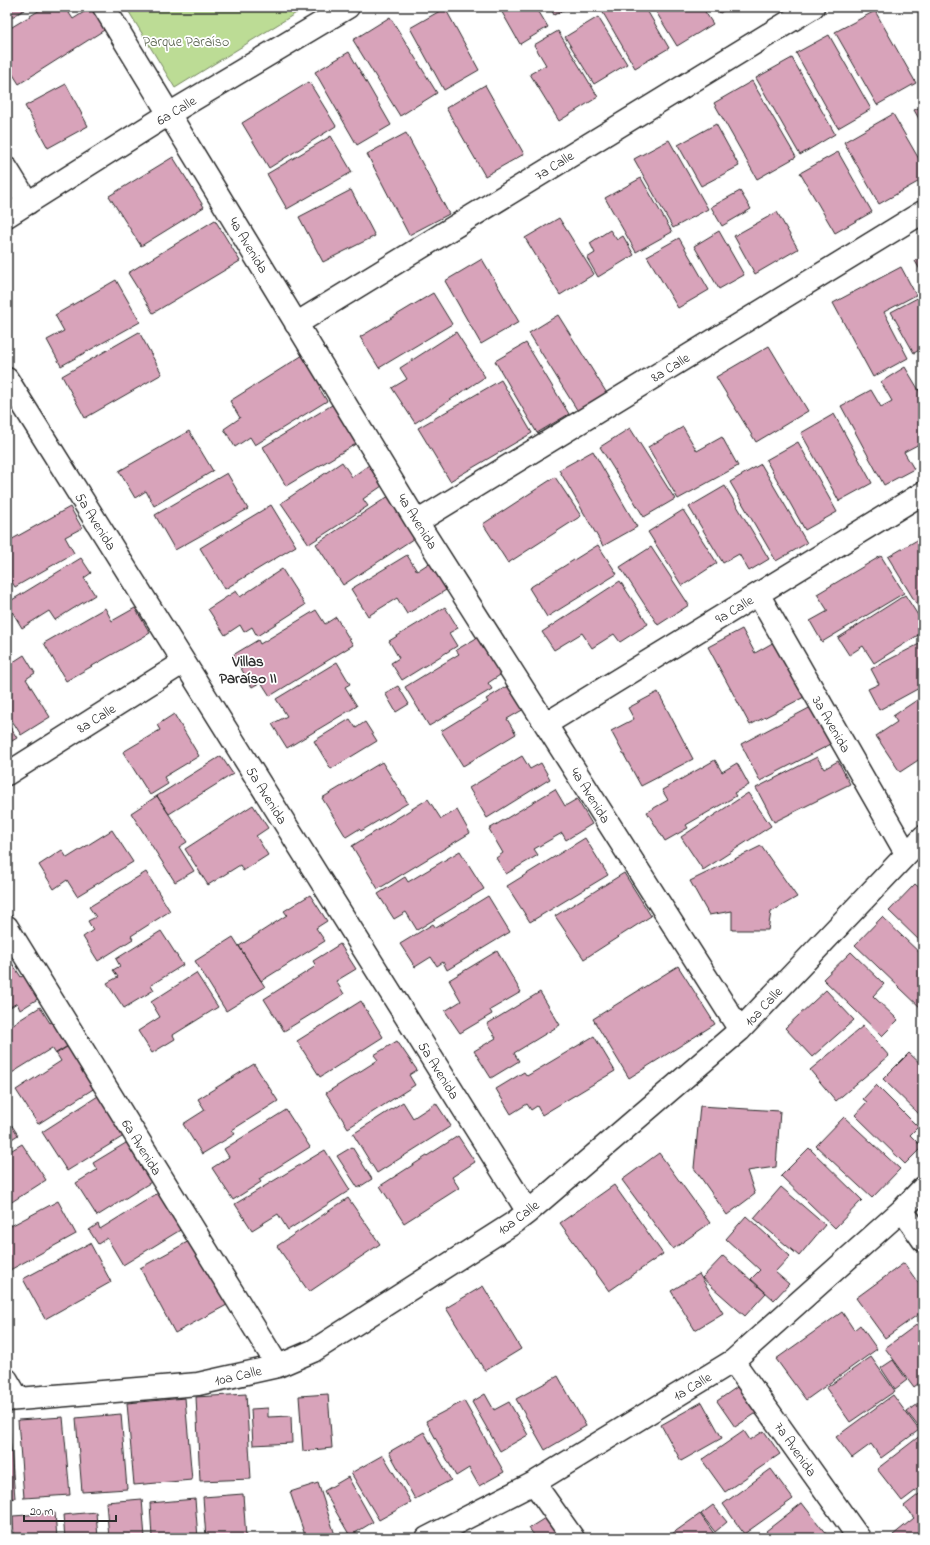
<svg xmlns="http://www.w3.org/2000/svg" width="930" height="1545" viewBox="0 0 930 1545" font-family="'Indie Flower',sans-serif">
	<style>
		.green { fill: #bcdc95; stroke: #748460 }
		.building { fill: #d8a3ba; stroke: #2b2b2b }
		.lines { fill: none; stroke-linecap: round; stroke-linejoin: round }
		.street-casing { stroke: #2b2b2b; stroke-width: 25 }
		.street { stroke: #fff; stroke-width: 22 }
		.labels { text-anchor: middle; stroke-width: 3.5; stroke-linejoin: round; paint-order: stroke }
		.park-label { font-size: 14px; fill: #56604b; stroke: #fff }
		.street-label { font-size: 14px; fill: #2b2b2b; stroke: #fff }
		.neighbourhood-label { font-size: 15px; font-weight: bold; fill: #2b2b2b; stroke: #fff }
	</style>
	<rect width="100%" height="100%" fill="#fff"/>
	<filter id="ink" filterUnits="userSpaceOnUse"><feTurbulence type="fractalNoise" baseFrequency=".025" numOctaves="2"/><feDisplacementMap in="SourceGraphic" scale="8" xChannelSelector="R" yChannelSelector="G"/><feConvolveMatrix kernelMatrix="1 2 1 2 8 2 1 2 1" color-interpolation-filters="sRGB"/></filter>
	<g filter="url(#ink)">
		<path class="green" d="M126,7H306L175,88Z"/>
		<path class="building" d="M7,7H29L7,20Z
			M45,7H65L73,19L92,7H96L109,27L19,84L7,65V30Z
			M499,7H536L548,27L520,44Z
			M550,7H569L554,15Z
			M609,7H645L669,48L635,68L602,11Z
			M653,7H702L713,24L677,46Z
			M716,7H730L720,13Z
			M445,8L479,70L444,90L410,28Z
			M875,11L916,83L877,105L835,32Z
			M390,17L437,93L400,116L353,40Z
			M598,17L627,64L594,84L565,37Z
			M558,31L598,97L559,121L530,74L546,65L534,45Z
			M829,35L871,109L838,128L796,53Z
			M349,52L391,125L357,145L315,72Z
			M792,58L835,134L800,155L756,78Z
			M752,81L796,157L757,179L714,103Z
			M309,82L336,126L269,168L242,123Z
			M66,84L88,126L48,148L25,106Z
			M485,85L524,154L485,176L446,108Z
			M923,106V126L914,110Z
			M893,114L923,166V179L879,204L844,142Z
			M716,124L739,166L701,186L678,145Z
			M406,133L449,214L409,235L367,154Z
			M331,136L352,172L287,209L267,174Z
			M669,140L708,209L673,228L634,159Z
			M838,152L872,212L835,233L800,173Z
			M173,157L204,207L141,246L109,196Z
			M641,178L672,232L636,252L605,198Z
			M351,190L375,236L323,262L299,217Z
			M740,191L751,209L722,226L711,207Z
			M777,212L798,249L755,274L734,236Z
			M559,218L594,274L560,295L525,238Z
			M215,220L240,261L153,313L128,273Z
			M610,230L617,240L623,236L634,255L598,277L587,258L595,253L590,243Z
			M719,231L744,275L719,289L694,246Z
			M679,238L709,290L678,308L647,256Z
			M923,257V275L915,261Z
			M482,259L519,322L481,344L445,281Z
			M901,267L916,295L884,312L908,358L873,377L833,303Z
			M116,280L140,322L61,366L47,340L64,331L55,315Z
			M433,293L452,324L379,368L360,337Z
			M923,295V348L914,353L891,312Z
			M558,315L608,395L579,413L529,333Z
			M139,332L162,374L85,418L62,376Z
			M456,332L485,377L415,423L392,388L407,379L400,368Z
			M526,343L569,414L537,433L495,361Z
			M769,346L808,411L756,442L716,377Z
			M311,350L330,381L319,388L327,401L255,445L250,437L235,447L224,429L240,418L230,401Z
			M905,367L923,397V442L904,452L914,469L884,485L841,406L871,390L881,407L892,401L881,382Z
			M501,380L532,433L450,481L418,428Z
			M337,402L359,442L286,486L263,447Z
			M834,414L872,483L839,501L801,433Z
			M683,427L697,451L722,437L738,466L678,499L648,447Z
			M630,428L675,499L644,517L600,447Z
			M189,431L213,471L154,506L146,491L135,498L119,471Z
			M798,442L837,512L805,530L766,460Z
			M593,451L637,527L603,546L559,470Z
			M342,462L352,477L369,465L382,486L363,499L368,506L309,544L281,503Z
			M761,464L807,543L776,561L730,482Z
			M227,473L248,509L175,550L155,515Z
			M555,477L581,516L508,563L483,524Z
			M725,486L769,559L749,571L739,554L723,563L689,507Z
			M395,492L422,533L343,585L316,544Z
			M271,505L296,546L225,589L200,548Z
			M70,507L82,528L65,537L74,553L15,587L7,574V542Z
			M683,510L717,563L682,586L648,532Z
			M919,539L923,546V605L919,608L888,557Z
			M598,545L617,574L547,617L529,588Z
			M651,547L689,605L658,625L620,567Z
			M407,555L417,571L434,560L451,587L407,614L397,598L368,616L351,589Z
			M881,556L904,593L822,642L810,621L828,611L817,594Z
			M81,558L91,573L84,578L95,595L55,620L49,611L22,628L7,603Z
			M282,569L305,605L257,636L252,627L244,632L240,625L225,635L208,609L236,591L240,597Z
			M620,581L648,624L620,642L614,634L592,648L582,633L554,650L542,632Z
			M905,595L923,623V632L874,663L863,646L849,655L838,638Z
			M445,607L458,628L449,633L457,646L402,680L391,663L399,658L389,641Z
			M105,608L112,621L135,608L150,633L66,681L44,643Z
			M316,610L325,624L336,617L353,645L270,696L261,682L252,687L233,655L258,640L260,644Z
			M742,629L755,653L776,641L806,696L750,725L708,647Z
			M480,636L503,673L488,683L492,689L429,726L405,687L459,654L456,650Z
			M923,642V686L879,710L868,689L879,684L871,669Z
			M24,655L35,673L26,679L50,717L21,735L7,712V666Z
			M337,662L350,684L345,687L357,706L287,748L272,724L287,716L276,699Z
			M509,685L524,709L507,719L516,734L463,766L441,731L488,702L486,699Z
			M398,686L409,704L396,712L385,693Z
			M658,692L693,759L641,786L611,731L634,719L628,708Z
			M923,696V757L900,772L876,736L897,722L893,716Z
			M813,706L833,743L760,781L741,744Z
			M174,714L199,756L164,777L168,784L150,795L123,752L160,730L157,725Z
			M350,719L356,728L365,722L377,741L331,769L314,741Z
			M7,722L17,738L7,744Z
			M221,756L233,774L169,814L157,796Z
			M522,756L530,769L541,763L550,779L487,818L469,788Z
			M817,757L824,769L838,761L850,784L774,822L756,788Z
			M715,760L722,772L737,763L749,785L734,793L736,796L686,825L688,828L665,841L647,812L668,800L662,790Z
			M382,762L408,803L361,831L359,829L346,837L322,798Z
			M555,789L565,806L577,799L592,824L566,840L562,833L534,849L538,855L506,874L496,858L503,853L489,829Z
			M748,793L771,826L703,870L681,837Z
			M157,796L187,842L179,847L194,871L175,882L131,813Z
			M428,799L441,819L457,810L470,833L378,889L352,846Z
			M253,805L268,828L256,836L268,855L243,871L240,865L208,885L185,849Z
			M112,830L133,862L77,896L67,880L54,889L39,865L62,850L67,858Z
			M585,838L608,875L530,922L507,886Z
			M761,846L797,897L771,912L768,930H732V911L709,915L690,881Z
			M460,851L484,889L417,930L406,912L394,919L378,894L405,877L408,882Z
			M146,872L170,911L131,936L133,939L98,961L83,937L93,930L88,921L96,917L89,907Z
			M624,873L651,916L584,959L555,916Z
			M915,884L923,891V944L889,911Z
			M310,895L327,921L316,928L325,941L261,981L239,946L287,915L284,911Z
			M488,896L510,932L447,970L443,962L437,966L431,957L415,967L400,944L433,924L436,928Z
			M882,917L923,956V1010L855,945Z
			M161,931L183,965L151,985L154,990L124,1008L107,983L118,977L113,970L120,966L116,959Z
			M233,937L265,987L226,1011L195,961Z
			M340,944L356,969L336,981L344,994L284,1031L264,999L316,966L313,961Z
			M497,951L521,992L490,1010L492,1014L460,1033L445,1011L461,1001L449,980Z
			M851,952L884,984L873,996L898,1020L882,1036L823,979Z
			M8,957L21,977L29,972L44,995L20,1010L17,1003L7,1009Z
			M678,966L715,1024L629,1078L593,1019Z
			M196,973L218,1007L173,1035L175,1039L152,1053L138,1031L160,1017L151,1002Z
			M826,990L854,1020L812,1057L785,1028Z
			M540,992L560,1025L514,1053L519,1061L491,1078L474,1051L496,1038L487,1024Z
			M361,1001L383,1037L320,1077L297,1041Z
			M40,1007L50,1023L65,1013L81,1038L56,1054L52,1048L7,1076V1028Z
			M863,1026L889,1056L836,1101L810,1070Z
			M594,1036L615,1071L542,1115L537,1106L531,1110L527,1104L511,1114L496,1089L524,1072L527,1076Z
			M81,1038L98,1086L38,1124L16,1090L61,1061L56,1053Z
			M397,1041L417,1070L409,1075L415,1085L348,1128L326,1093L378,1060L374,1055Z
			M909,1053L923,1066V1118L883,1079Z
			M254,1064L278,1101L232,1130L235,1134L202,1154L183,1124L205,1110L198,1099Z
			M876,1085L918,1127L910,1135L922,1147L905,1164L855,1115L867,1102L863,1099Z
			M109,1089L135,1129L67,1171L42,1132Z
			M403,1102L413,1118L436,1103L451,1126L377,1173L353,1134Z
			M700,1106L780,1111L776,1167L747,1171L755,1194L727,1215L694,1168Z
			M286,1110L310,1147L259,1179L261,1182L233,1200L212,1168L229,1157L224,1149Z
			M844,1117L900,1169L872,1198L816,1146Z
			M7,1118L18,1135L7,1142Z
			M139,1135L156,1179L97,1216L76,1183L97,1170L93,1163Z
			M458,1136L475,1162L452,1177L459,1188L404,1223L380,1186Z
			M22,1144L46,1180L7,1205V1153Z
			M352,1147L372,1179L358,1188L337,1156Z
			M809,1148L862,1200L835,1228L781,1176Z
			M325,1150L350,1190L288,1230L278,1214L252,1230L235,1204Z
			M659,1153L710,1223L673,1249L622,1180Z
			M614,1185L663,1254L609,1291L560,1223Z
			M781,1187L825,1225L799,1256L754,1218Z
			M158,1193L182,1229L123,1265L107,1238L98,1244L89,1230L98,1224L100,1229Z
			M348,1198L380,1244L309,1292L277,1246Z
			M58,1201L76,1234L10,1270L7,1265V1228Z
			M746,1216L790,1256L775,1272L789,1284L774,1300L751,1279L760,1270L726,1239Z
			M202,1234L238,1299L175,1333L140,1268Z
			M90,1243L111,1282L45,1319L23,1279Z
			M723,1256L766,1293L745,1316L702,1278Z
			M904,1263L923,1290V1311L885,1338L856,1298Z
			M699,1274L723,1313L695,1330L671,1291Z
			M483,1286L521,1349L485,1371L446,1308Z
			M842,1312L854,1330L860,1325L877,1349L806,1400L776,1359Z
			M923,1320V1380L914,1387L885,1348Z
			M871,1357L895,1391L850,1422L826,1388Z
			M893,1360L907,1380L895,1389L881,1368Z
			M558,1376L586,1426L545,1450L516,1399Z
			M740,1385L758,1412L735,1427L717,1401Z
			M246,1394L251,1479L200,1481L196,1397Z
			M328,1394L332,1448L303,1451L299,1396Z
			M485,1394L494,1410L509,1402L528,1435L500,1451L472,1402Z
			M893,1395L919,1430L881,1458L871,1444L852,1458L836,1437Z
			M185,1398L192,1480L134,1485L127,1403Z
			M464,1401L504,1472L479,1486L469,1468L456,1476L426,1421Z
			M702,1402L722,1438L681,1461L661,1425Z
			M918,1404L923,1409V1429L921,1430L907,1412Z
			M268,1408V1417L291,1416L292,1443L253,1445L251,1409Z
			M121,1414L127,1489L82,1492L76,1418Z
			M63,1417L70,1495L24,1498L18,1420Z
			M7,1424H9L15,1498L7,1499Z
			M744,1431L750,1440L764,1431L780,1454L725,1492L702,1460Z
			M424,1432L451,1480L415,1499L389,1452Z
			M921,1435L923,1437V1485L902,1501L877,1469Z
			M383,1455L411,1502L379,1520L351,1473Z
			M771,1469L793,1499L744,1534L723,1504Z
			M348,1477L373,1522L350,1536L324,1491Z
			M318,1483L336,1538H306L290,1492Z
			M923,1491V1538H896L893,1535L914,1518L904,1506Z
			M243,1494L246,1538H206L203,1497Z
			M142,1499L145,1538H109L106,1502Z
			M195,1499L198,1538H152L150,1503Z
			M802,1503L826,1534L821,1538H771L766,1531Z
			M713,1505L727,1522L715,1532L701,1514Z
			M96,1512L98,1538H65L63,1515Z
			M55,1513L57,1538H14L13,1516Z
			M700,1514L717,1538H666Z
			M7,1518H9L11,1538H7Z
			M545,1518L562,1538H536L529,1528Z"/>
		<g class="lines">
			<g class="street-casing">
				<path id="street" d="M104,7L417,522L740,1030
					M7,169L28,203
					M7,216L169,114L348,7
					M296,324L813,7
					M7,379L528,1212
					M417,522L923,212
					M758,594L906,853
					M546,724L923,493
					M7,774L184,662
					M7,927L278,1366
					M902,1210L923,1240
					M733,1361L859,1538
					M7,1380L18,1399
					M7,1400L198,1384L278,1366L313,1351L515,1222L528,1212L740,1030L923,837
					M534,1483L573,1538
					M427,1538L534,1483L733,1361L902,1210L923,1188"/>
			</g>
			<use href="#street" class="street"/>
		</g>
	</g>
	<g class="labels">
		<g class="park-label">
			<text x="186" y="46">Parque Paraíso</text>
		</g>
		<g class="street-label">
			<text transform="translate(176 110) rotate(-31)" y="5">6a Calle</text>
			<text transform="translate(554 165) rotate(-32)" y="5">7a Calle</text>
			<text transform="translate(249 245) rotate(59)" y="5">4a Avenida</text>
			<text transform="translate(670 367) rotate(-32)" y="5">8a Calle</text>
			<text transform="translate(96 521) rotate(58)" y="5">5a Avenida</text>
			<text transform="translate(418 521) rotate(58)" y="5">4a Avenida</text>
			<text transform="translate(734 609) rotate(-31)" y="5">9a Calle</text>
			<text transform="translate(96 718) rotate(-32)" y="5">8a Calle</text>
			<text transform="translate(832 724) rotate(60)" y="5">3a Avenida</text>
			<text transform="translate(267 795) rotate(58)" y="5">5a Avenida</text>
			<text transform="translate(591 795) rotate(58)" y="5">4a Avenida</text>
			<text transform="translate(763 1006) rotate(-47)" y="5">10a Calle</text>
			<text transform="translate(439 1070) rotate(58)" y="5">5a Avenida</text>
			<text transform="translate(142 1147) rotate(58)" y="5">6a Avenida</text>
			<text transform="translate(518 1217) rotate(-37)" y="5">10a Calle</text>
			<text transform="translate(238 1375) rotate(-13)" y="5">10a Calle</text>
			<text transform="translate(692 1386) rotate(-31)" y="5">1a Calle</text>
			<text transform="translate(796 1449) rotate(55)" y="5">7a Avenida</text>
		</g>
		<g class="neighbourhood-label">
			<text x="248" y="666">Villas<tspan x="248" dy="17">Paraíso II</tspan></text>
		</g>
	</g>
	<rect width="930" height="1545" fill="none" stroke="#fff" stroke-width="24"/>
	<rect x="12" y="12" width="906" height="1521" fill="none" stroke="#2b2b2b" stroke-width="1.5" filter="url(#ink)"/>
	<path d="M24 1515v6h92v-6" fill="none" stroke="#2b2b2b" stroke-width="2"/>
	<text x="30" y="1515" font-size="12" fill="#2b2b2b" stroke="#ffffff" stroke-width="3" paint-order="stroke">20 m</text>
</svg>
